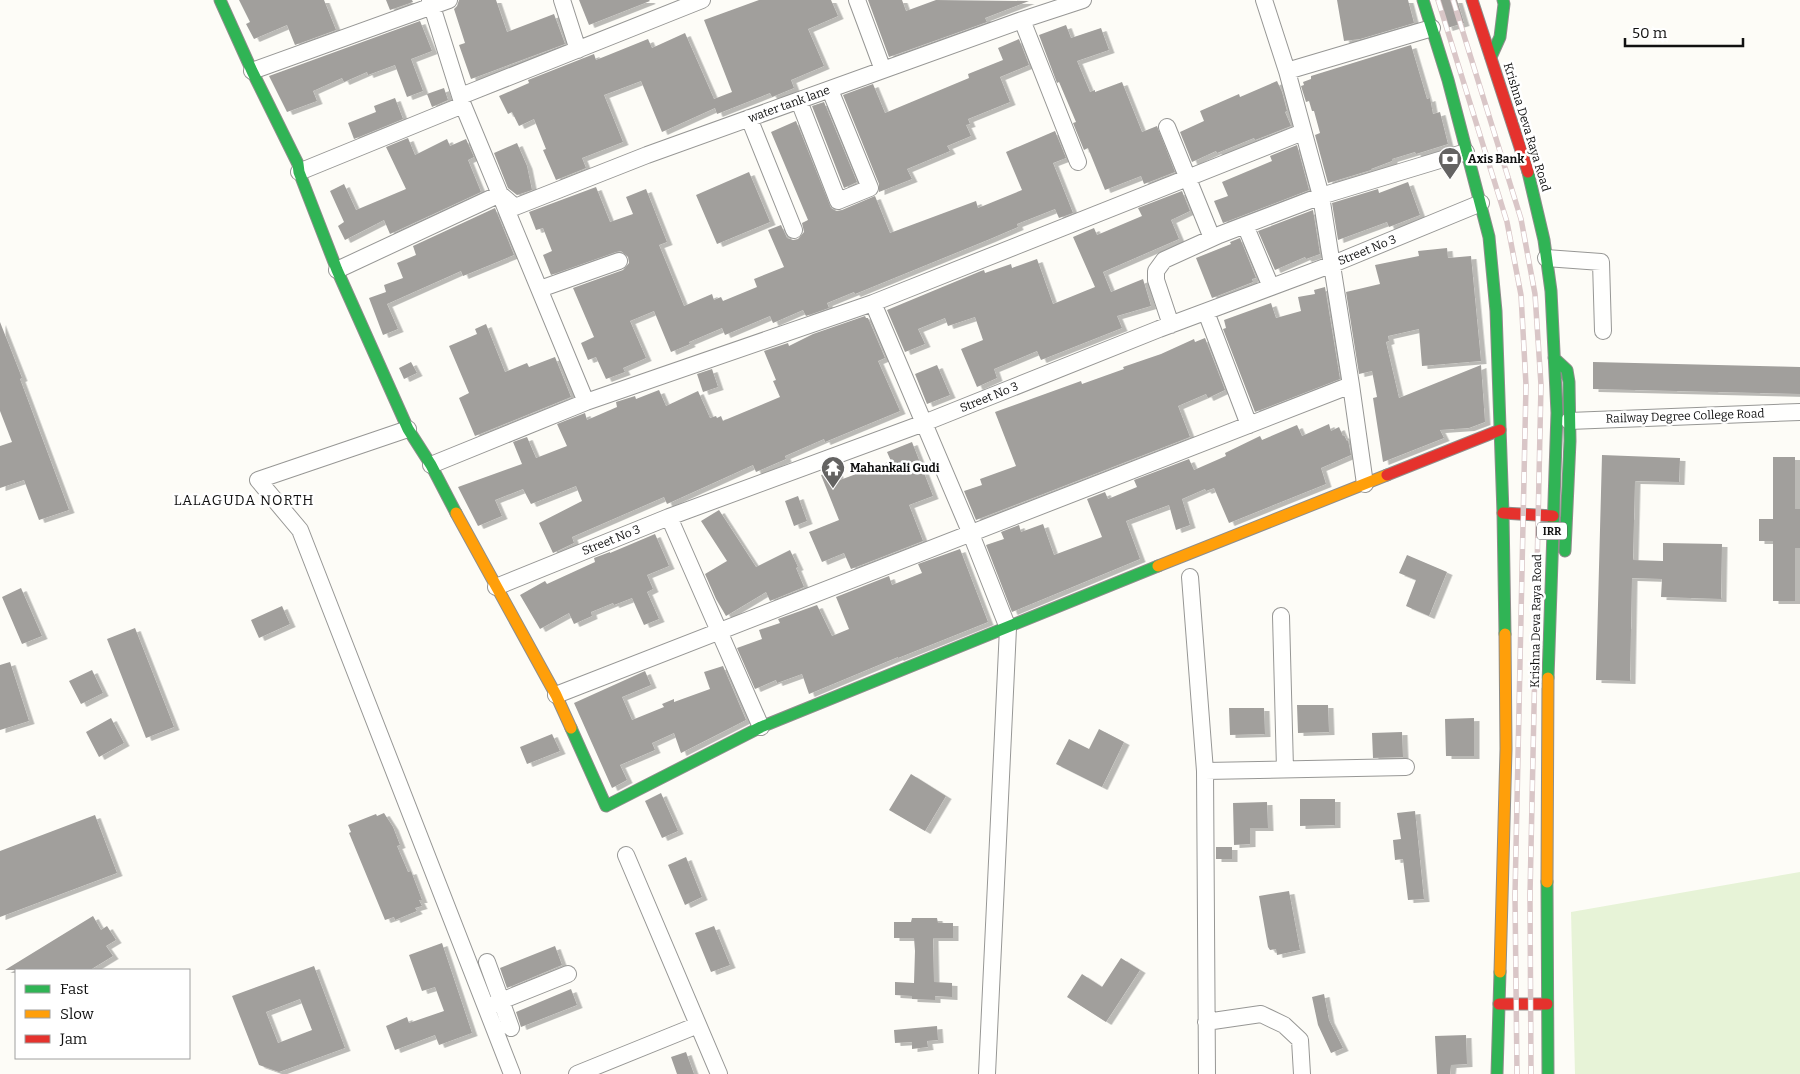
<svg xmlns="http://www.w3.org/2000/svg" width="1800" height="1074" viewBox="0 0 1800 1074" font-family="Bitter,serif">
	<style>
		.green { fill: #e7f3d7 }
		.building { fill: #a19f9c; fill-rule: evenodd; filter: url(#shadow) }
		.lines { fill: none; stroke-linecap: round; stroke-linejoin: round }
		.street-casing { stroke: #979795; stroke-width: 18 }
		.fast-casing { stroke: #8e8d8b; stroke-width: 13 }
		.slow-casing { stroke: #8e8d8b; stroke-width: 13 }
		.jam-casing { stroke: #8e8d8b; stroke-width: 13 }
		.street { stroke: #fffffe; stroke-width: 16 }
		.fast { stroke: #30b455; stroke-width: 11 }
		.slow { stroke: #ff9f0a; stroke-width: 11 }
		.jam { stroke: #e5322d; stroke-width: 11 }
		.rail-casing { stroke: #d9c6c7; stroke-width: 5.5 }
		.rail { stroke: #fff; stroke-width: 4; stroke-dasharray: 11; stroke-linecap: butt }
		.labels { text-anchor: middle; stroke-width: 5; stroke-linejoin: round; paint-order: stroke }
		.shield { fill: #fff; stroke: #585858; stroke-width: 1 }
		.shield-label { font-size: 11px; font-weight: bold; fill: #111 }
		.street-label { font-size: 12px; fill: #111; stroke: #fff }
		.poi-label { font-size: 12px; font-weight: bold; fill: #111; stroke: #fff; text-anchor: start }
		.neighbourhood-label { font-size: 14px; letter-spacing: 1px; fill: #111; stroke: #fff }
	</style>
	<defs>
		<filter id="shadow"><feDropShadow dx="5.5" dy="3" stdDeviation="0" flood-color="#0004"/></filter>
	</defs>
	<rect width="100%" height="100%" fill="#fdfcf7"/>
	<path class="green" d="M1800,872V1074H1575L1571,912Z"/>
	<path class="building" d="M239,0H324L336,30L295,45L287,25L254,39L246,24L250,22Z
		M386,0H412L413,2L390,10Z
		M459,0H496L507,32L554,14L565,44L471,79L459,45L465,43L454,9L457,6Z
		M579,0H649L650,1L589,25Z
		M759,0H831L838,16L808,29L824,66L791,80L794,88L772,97L770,93L717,114L715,108L662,132L641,81L604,95L623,142L582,158L586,168L556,180L543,150L546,149L534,119L519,126L512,112L508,114L499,96L529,83L528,80L594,54L596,60L648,39L652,48L685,33L714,99L732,92L704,20Z
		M868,0H902L906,11L936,0L1029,1L985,18L987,22L889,57Z
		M1337,0H1408L1414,23L1360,39L1344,41Z
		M1439,0H1457L1464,23L1447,28Z
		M420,21L432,51L411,59L423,91L407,97L395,65L368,75L367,72L344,82L342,78L313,91L317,101L287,112L269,76Z
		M1066,25L1071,38L1101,28L1109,50L1077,61L1090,92L1095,90V92L1122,82L1142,132L1157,126L1175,172L1144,184L1141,176L1105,190L1088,148L1084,150L1073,123L1076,122L1059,82L1057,83L1039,35Z
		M1019,39L1029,65L1000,77L1010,102L968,119L970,124L966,125L971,136L947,146L950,151L907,169L912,179L879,192V184L843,95L873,84L885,113L969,78L968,74L1003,60L998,48Z
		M1411,45L1427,99L1430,98L1433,114L1440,112L1448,144L1416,154L1415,152L1392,159V161L1371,169V170L1328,183L1315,135L1320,133L1314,111H1312L1309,101L1306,102L1301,86L1304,85L1303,82L1311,79V76Z
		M1277,81L1282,92L1287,111L1285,112L1291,126L1255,140L1254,138L1217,153L1216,151L1192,162L1180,132L1204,121L1200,111L1239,94L1240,97Z
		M444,88L448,100L432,107L427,94Z
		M395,98L403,119L354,139L348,123L376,112L374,106Z
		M824,102L857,182L844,188L812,106Z
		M796,121L831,208L836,211L842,210L875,196L890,233L976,201L978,208L1022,190L1006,152L1055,131L1066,158L1053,163L1073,213L1059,218L1055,209L1017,224L1018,227L990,239L855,294L854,292L827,303L829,308L806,316L803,310L773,323L770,316L725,335L722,328L689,342L690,344L671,352L654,311L630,321L646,358L623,368L625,372L606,379L596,357L588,360L581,343L594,337L573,288L623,270L629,263L628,257L621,251L616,252L551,275L543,255L552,251L543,228L536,230L529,212L596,187L610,222L633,214L626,197L646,189L667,242L659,245L684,306L712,294L714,300L721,297L723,301L757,287L754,279L784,267L768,230L781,225L787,238L793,240L798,239L804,232L802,223L808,220L771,132Z
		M408,138L415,155L447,139L450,146L466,139L474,157L468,160L481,192L390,234L384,220L345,240L338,226L344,222L330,191L344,184L356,210L406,189L386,147Z
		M517,143L527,166L532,190L517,195L508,188L494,153Z
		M1297,145L1309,190L1223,223L1214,201L1228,196L1222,182L1272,161L1270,156Z
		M749,172L770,222L717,244L696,195Z
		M1408,182L1420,215L1389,227L1387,222L1338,240L1332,203L1378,189L1379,193Z
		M1182,191L1190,211L1171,220L1179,239L1103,272L1111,292L1143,279L1151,306L1117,316L1122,328L1041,360L1037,351L994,369L997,378L977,387L961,349L983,340L975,317L948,326L945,318L918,329L925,344L905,352L887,310L981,271L984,270L985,273L1011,264L1012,268L1037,259L1053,304L1095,287L1073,237L1094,228L1097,235L1142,216L1138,208Z
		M495,208L514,255L463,276L461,271L387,304L398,329L383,335L369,298L386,292L384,285L403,278L397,263L416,255L413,246Z
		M1313,210L1320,254L1306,259L1305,257L1275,270L1258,231Z
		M1240,238L1256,278L1252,279L1253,282L1212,298L1196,258L1231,244L1230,242Z
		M1447,248L1448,258L1471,256L1481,361L1422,366L1419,329L1388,336L1389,341L1386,342L1399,398L1481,365L1485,422L1469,428L1440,430L1444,438L1383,462L1373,398L1377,397L1372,371L1359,374L1346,292L1380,284L1375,265L1419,256L1418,251Z
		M1325,287L1340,379L1255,412L1223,329L1226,328L1224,320L1271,303L1276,318L1301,311L1298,297L1315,294L1314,290Z
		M865,316L866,318H868L885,358L878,361L900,411L825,442L824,439L785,456L786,459L756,472L753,465L667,504L664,497L572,537L574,543L553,553L539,523L582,501L576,486L531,504L523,489L495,500L502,516L478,526L458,487L522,464L513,442L527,437L536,458L567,446L557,424L585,413L587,420L617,407L616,402L635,396L636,399L659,390L666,406L698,391L710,418L716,416L717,418L721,416L723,421L725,420L780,397L773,381L776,380L764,351L788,343L789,346L813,334Z
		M0,322L22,378L20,379L69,510L39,520L24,480L0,488V446L12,442L0,411Z
		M486,324L505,372L527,363L529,367L555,357L571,397L475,436L459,398L469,393L449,346L477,334L475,329Z
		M1205,338L1225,390L1208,398L1206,394L1178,406L1190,437L976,520L964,491L982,485L980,479L1016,466L995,412L1081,381L1082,384L1124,369L1123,367L1161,354L1194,339L1195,342Z
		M411,362L417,373L404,379L399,368Z
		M1593,362L1800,367V394L1593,389Z
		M937,365L950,395L927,404L915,374Z
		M712,369L718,387L703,392L697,374Z
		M1329,424L1331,431L1339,427L1343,436L1344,435L1347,441L1348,440L1351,455L1321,468L1326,484L1229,523L1214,488L1206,491L1205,489L1182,499L1190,525L1176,530L1169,505L1126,521L1140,559L1012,612L986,545L1004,539L1001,532L1019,525L1021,532L1043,524L1054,555L1102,537L1087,499L1105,492L1108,499L1137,487L1134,480L1189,459L1194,470L1226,456L1225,453L1260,436L1262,440L1297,425L1302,436Z
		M912,442L933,496L909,505L923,541L851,569L844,553L822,562L809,532L839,520L821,475L836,470L840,480L891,461L887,452Z
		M1602,455L1680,458L1679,482L1635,481L1633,560L1663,561V543L1722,544L1721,599L1661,597L1662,579L1632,578L1630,681L1596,680Z
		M1773,457H1795V509H1800V548H1795V601H1773V541H1759V519H1773Z
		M798,496L807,521L794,526L785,501Z
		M719,510L756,567L790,550L798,567L796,568L804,587L770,601L766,592L726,616L716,599L705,574L727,561L701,521Z
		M655,534L669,566L647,575L653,589L647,592L659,619L644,625L632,598L614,605L613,603L591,612L592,616L574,624L569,613L540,629L520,595L545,581L547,584L595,562L594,558L610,552V553Z
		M960,549L988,622L898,658V657L809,694L802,674L777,683L776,680L755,689L737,648L762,639L759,630L780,623L778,619L817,605L832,636L849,629L836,597L889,576L892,585L922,573L918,564Z
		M1407,555L1447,572L1429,616L1406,606L1416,580L1399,573Z
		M21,588L42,636L22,644L2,597Z
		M282,606L290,624L259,638L251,620Z
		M135,628L174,727L146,738L107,639Z
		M10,662L29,721L0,730V665Z
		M723,666L746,720L681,753L674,733L652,743L655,750L620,765L627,780L612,788L574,703L645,671L651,685L622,697L632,720L664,707L662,704L674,699V702L710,689L704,672Z
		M92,670L103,693L81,704L69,681Z
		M1297,705H1328L1329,732L1298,733Z
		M1229,708H1264L1265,734L1230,735Z
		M111,718L124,743L99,757L86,732Z
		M1474,718V756H1446L1445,719Z
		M1099,729L1124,742L1102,787L1056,764L1069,739L1089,749Z
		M1402,732L1403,757L1373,758L1372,733Z
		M552,734L560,751L527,764L520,747Z
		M911,774L946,796L925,831L889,810Z
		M661,793L678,831L662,838L645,801Z
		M1300,799H1335V825L1300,826Z
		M1267,802L1268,828H1250V844L1234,845L1233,803Z
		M1415,811L1424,899L1408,900L1403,859L1395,860L1393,840L1401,839L1397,813Z
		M384,813L393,827L400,845L397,846L408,872L411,871L422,900H419L422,906L415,908L417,911L395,920L394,917L385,920L349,833L351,832L348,825L376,814L377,816Z
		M95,815L117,873L0,917V851Z
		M1216,847H1232V859H1216Z
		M686,857L702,897L685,905L668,865Z
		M1289,891L1300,950L1277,955L1276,949L1270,950L1268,947L1259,896Z
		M93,916L101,930L107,926L116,940L106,946L113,956L90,970H5Z
		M912,918H937L938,923H953V938H933L934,982L952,983V997L935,996V1000L912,999V996L895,995V982L914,983L915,951L914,938H894V922H911Z
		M714,926L730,965L711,972L695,933Z
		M442,943L472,1033L439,1045L435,1035L395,1050L386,1026L407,1017L409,1023L444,1011L435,987L422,991L409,955Z
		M555,946L562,965L507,988L500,968Z
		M1121,958L1140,970L1106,1022L1067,997L1082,974L1102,987Z
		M314,966L345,1048L279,1072L259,1065L232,996ZM300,999L312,1030L278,1043L266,1012Z
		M571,989L577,1005L521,1027L516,1012Z
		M1324,994L1329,1020L1343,1048L1331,1053L1318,1025L1312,997Z
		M937,1026L938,1040L927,1041L928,1047L912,1049V1042L895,1043L894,1030Z
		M1466,1035L1467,1064L1451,1065L1450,1074H1437L1435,1036Z
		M686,1052L694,1074H677L671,1057Z"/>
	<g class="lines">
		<g class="street-casing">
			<path id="street" d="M430,0L463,105L586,402
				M562,0L578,50
				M857,0L883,70
				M1264,0L1287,71L1321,196L1351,385L1365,484
				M1022,20L1078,162
				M252,71L449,0
				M1287,71L1432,28
				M461,96L702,0
				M799,101L838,201L870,188L830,90
				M749,118L794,230
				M1167,127L1212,238
				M299,172L463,105
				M1245,225L1271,287
				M1546,258L1601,262L1603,331
				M337,270L500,194L515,207L647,155L1022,20L1083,0
				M540,289L619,261
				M873,303L971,534L1008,628L987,1074
				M1206,312L1249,425
				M1171,325L1156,280V271L1164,260L1219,235L1321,196L1466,152
				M1569,421L1800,412
				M408,429L258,480L300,530L512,1074
				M431,465L586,402L873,303L1303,132
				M669,517L761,727
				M1190,577L1205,771L1207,1074
				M496,587L669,517L924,423L1159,329L1333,264L1481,203
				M1281,616L1285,769
				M556,695L1351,385
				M1205,771L1406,767
				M626,855L719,1074
				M487,962L511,1028
				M486,1007L568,974
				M1206,1022L1261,1014L1284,1025L1300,1040L1302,1074
				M577,1074L698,1025"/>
		</g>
		<g class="fast-casing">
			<path id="fast" d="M220,0L252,71L298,164L299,172L337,270L408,429L431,465L456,513
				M1423,0L1448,80L1489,237L1496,311L1503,513L1505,634
				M1491,57L1500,37L1504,4L1503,0
				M1528,172L1544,240L1551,291L1557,413L1548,678
				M1554,358L1567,370L1569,382L1570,441L1565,551
				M571,728L606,806L761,727L1158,566
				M1547,882L1548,1074
				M1497,1074L1500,972"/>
		</g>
		<g class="slow-casing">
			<path id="slow" d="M456,513L556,695L571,728
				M1158,566L1387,475
				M1547,882L1548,678
				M1500,972L1506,749L1505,634"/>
		</g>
		<g class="jam-casing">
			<path id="jam" d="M1472,0L1528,172
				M1387,475L1500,430
				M1503,513L1553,516
				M1499,1004H1547"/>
		</g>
		<use href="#street" class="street"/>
		<use href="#fast" class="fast"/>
		<use href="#slow" class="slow"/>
		<use href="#jam" class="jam"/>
		<g class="rail-casing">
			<path id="rail" d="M1438,0L1507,222L1521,295L1526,385L1515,895L1517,1074
				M1453,0L1521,219L1535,294L1541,385L1530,895L1531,1074"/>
		</g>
		<use href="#rail" class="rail"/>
	</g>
	<defs>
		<g id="bank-pin" transform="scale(1.25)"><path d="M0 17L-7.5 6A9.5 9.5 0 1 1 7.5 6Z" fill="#646362" stroke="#fff"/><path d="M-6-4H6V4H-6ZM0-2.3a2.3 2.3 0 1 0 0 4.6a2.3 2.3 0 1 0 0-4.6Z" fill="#fff"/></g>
		<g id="temple-pin" transform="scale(1.25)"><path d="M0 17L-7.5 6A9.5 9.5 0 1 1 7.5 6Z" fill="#646362" stroke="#fff"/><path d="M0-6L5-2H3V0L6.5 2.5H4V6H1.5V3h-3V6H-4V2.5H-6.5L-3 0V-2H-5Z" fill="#fff"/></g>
	</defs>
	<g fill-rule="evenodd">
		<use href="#bank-pin" x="1450" y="159"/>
		<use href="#temple-pin" x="833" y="468"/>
	</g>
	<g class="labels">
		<rect class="shield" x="1537" y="522.5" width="30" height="17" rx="4"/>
		<g class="shield-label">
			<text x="1552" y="535">IRR</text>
		</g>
		<g class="street-label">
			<text transform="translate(789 104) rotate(-20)" y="4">water tank lane</text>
			<text transform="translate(1527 127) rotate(73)" y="4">Krishna Deva Raya Road</text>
			<text transform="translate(1367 250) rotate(-22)" y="4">Street No 3</text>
			<text transform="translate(989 397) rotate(-22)" y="4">Street No 3</text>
			<text transform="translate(1685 416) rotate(-2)" y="4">Railway Degree College Road</text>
			<text transform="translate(611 540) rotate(-22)" y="4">Street No 3</text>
			<text transform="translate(1536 621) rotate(-89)" y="4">Krishna Deva Raya Road</text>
		</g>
		<g class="poi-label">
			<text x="1468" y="163">Axis Bank</text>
			<text x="850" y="472">Mahankali Gudi</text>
		</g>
		<g class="neighbourhood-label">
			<text x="244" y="505">LALAGUDA NORTH</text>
		</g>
	</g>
	<rect x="15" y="969" width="175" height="90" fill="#ffffff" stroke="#a0a0a0"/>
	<rect x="25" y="985" width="25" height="8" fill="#30b455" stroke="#a0a0a0"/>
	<text x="60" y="994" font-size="15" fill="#111111">Fast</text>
	<rect x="25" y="1010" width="25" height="8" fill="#ff9f0a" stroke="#a0a0a0"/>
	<text x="60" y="1019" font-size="15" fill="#111111">Slow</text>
	<rect x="25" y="1035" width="25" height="8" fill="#e5322d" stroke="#a0a0a0"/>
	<text x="60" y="1044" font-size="15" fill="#111111">Jam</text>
	<path d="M1625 38v8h118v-8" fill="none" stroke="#111111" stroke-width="2.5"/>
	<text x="1632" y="38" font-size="15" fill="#111111" stroke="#ffffff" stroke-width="4" paint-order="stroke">50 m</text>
</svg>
